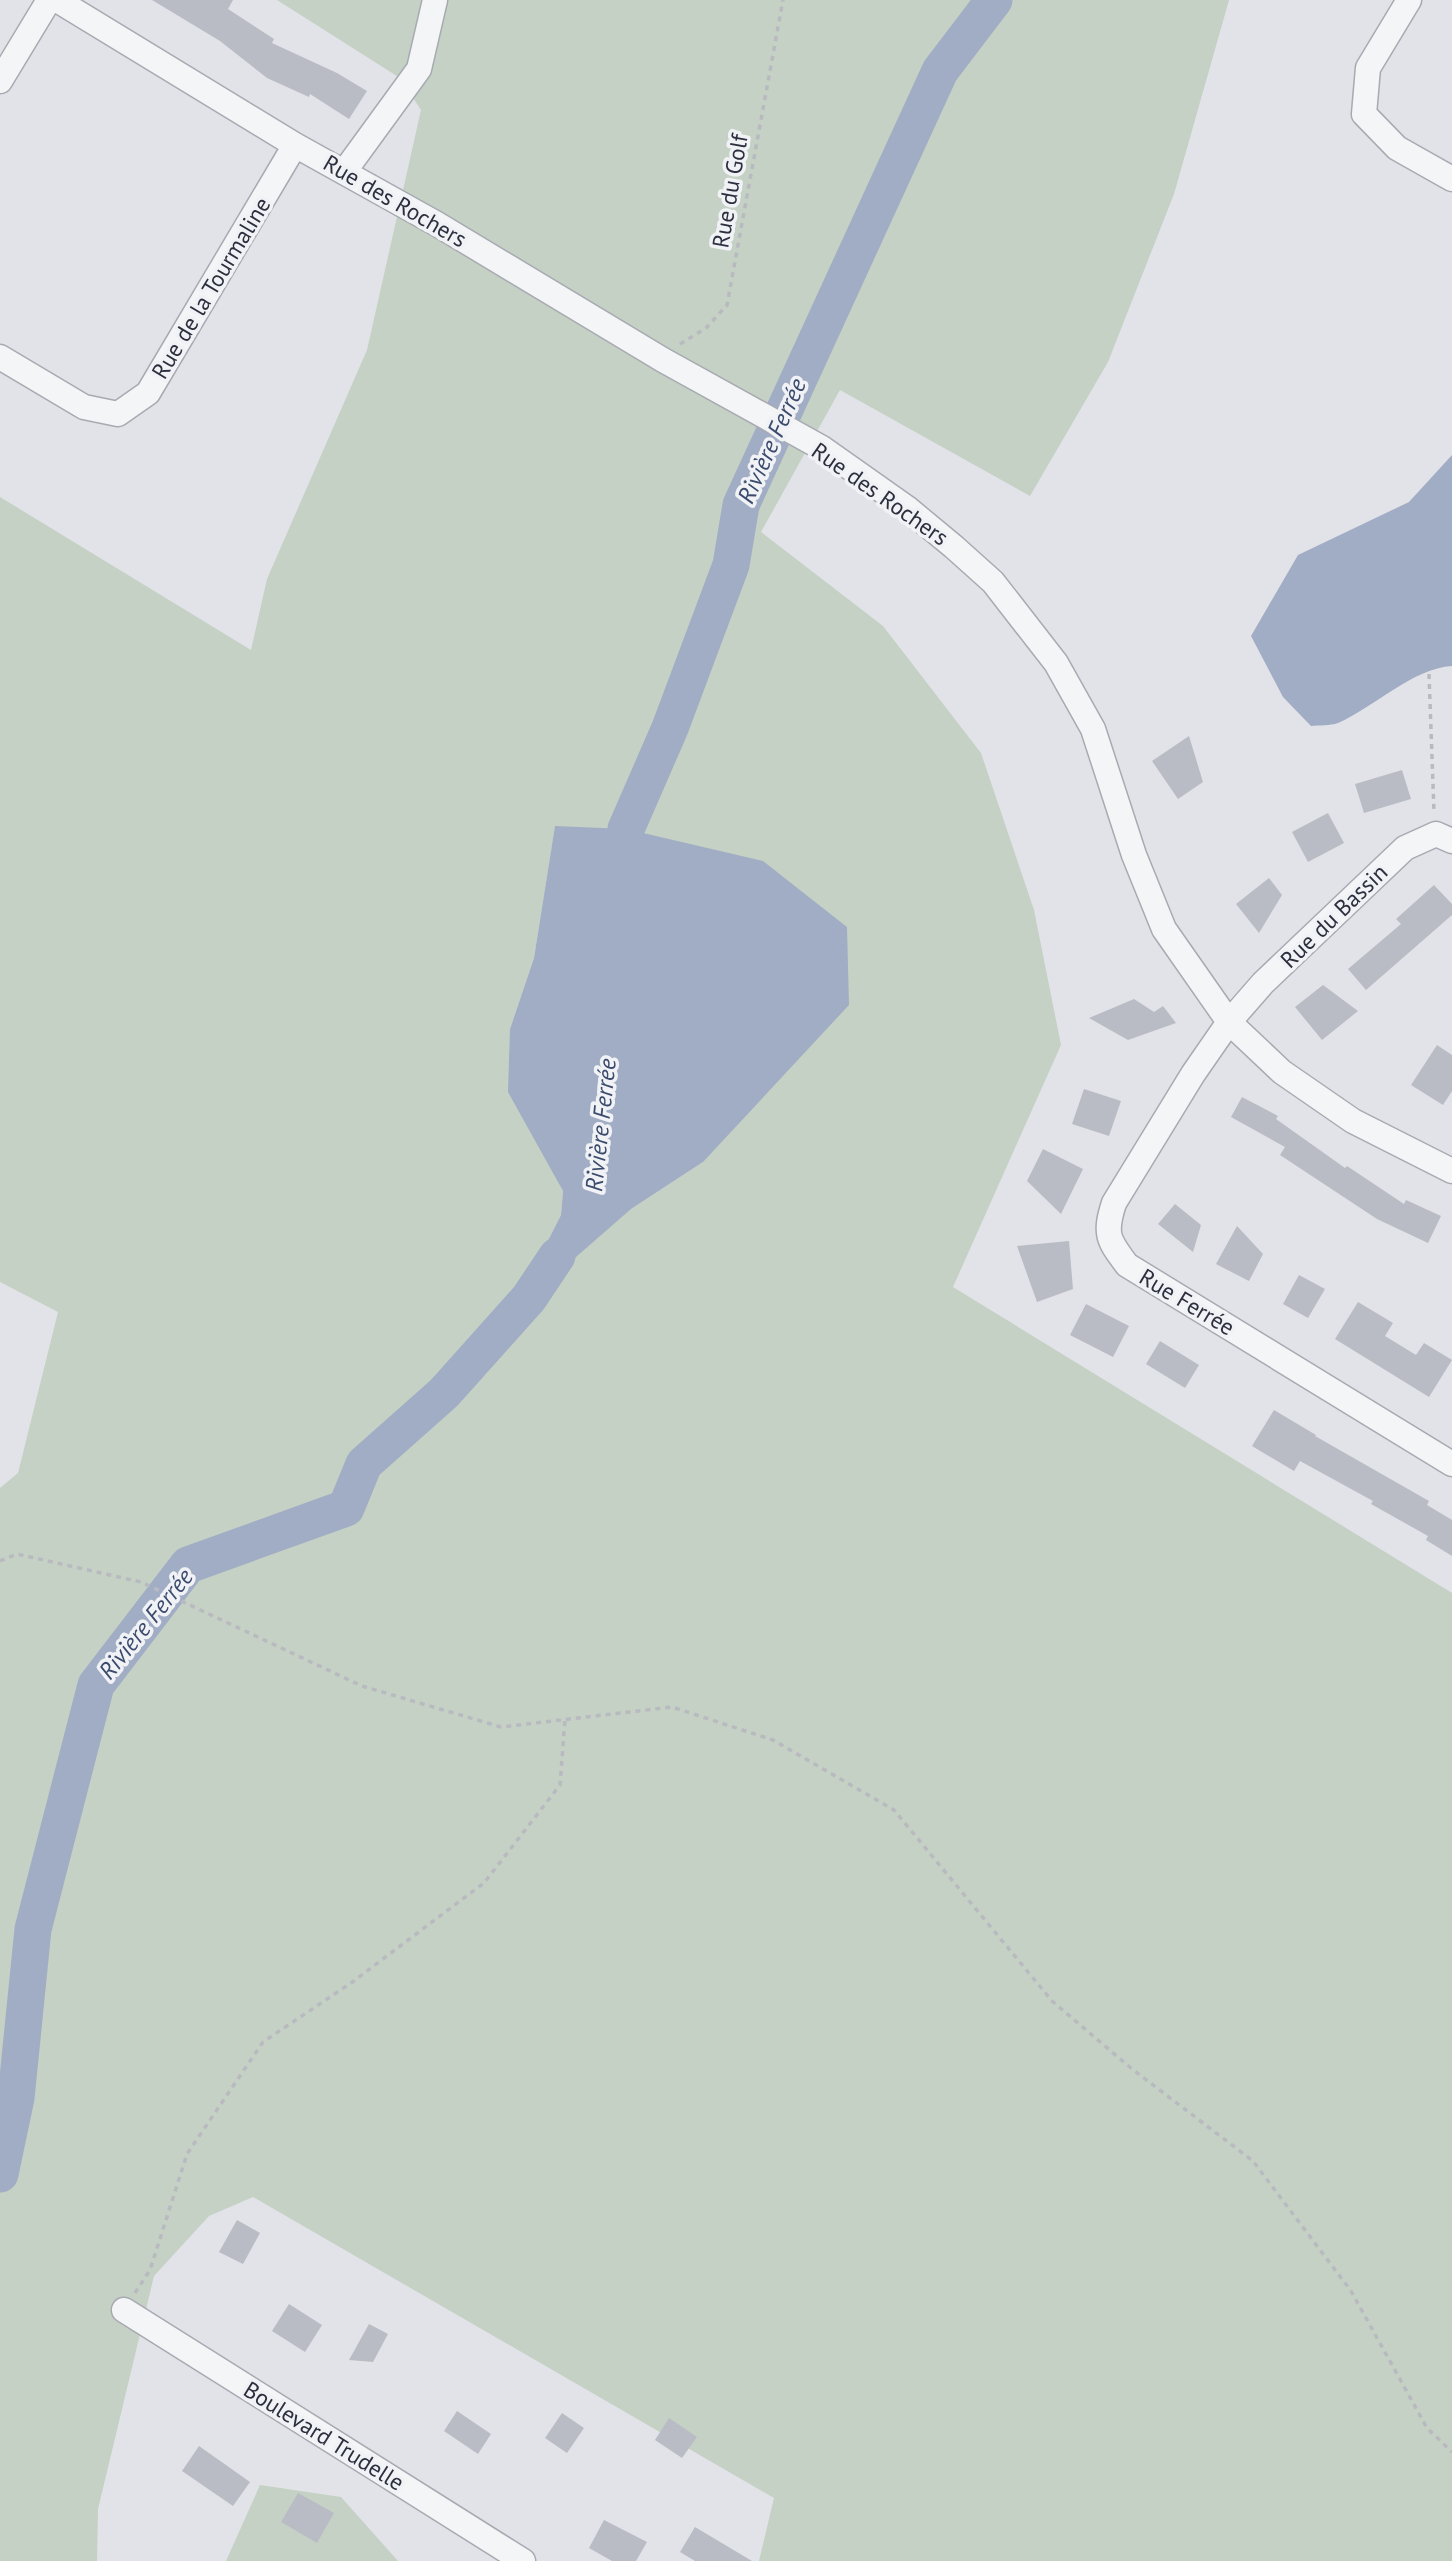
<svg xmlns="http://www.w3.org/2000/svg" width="1452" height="2561" viewBox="0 0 1452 2561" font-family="'PT Sans',sans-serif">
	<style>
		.green { fill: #c5d1c4; fill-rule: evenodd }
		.water { fill: #a1adc4 }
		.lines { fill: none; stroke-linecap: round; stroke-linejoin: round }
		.river { stroke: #a1adc4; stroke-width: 37 }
		.building { fill: #b9bcc5 }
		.minor-casing { stroke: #a8aab2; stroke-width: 27 }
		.path { stroke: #b8bac0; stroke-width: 3.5; stroke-dasharray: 5 5; stroke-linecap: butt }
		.minor { stroke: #f4f5f7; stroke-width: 24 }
		.labels { text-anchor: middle; stroke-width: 7; stroke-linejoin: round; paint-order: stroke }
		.street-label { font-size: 23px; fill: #2c303e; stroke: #f1f2f6 }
		.water-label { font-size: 24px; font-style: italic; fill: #3b4b6d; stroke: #f1f2f6 }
	</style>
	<rect width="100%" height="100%" fill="#e2e3e8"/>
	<path class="green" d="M277,0H1229L1174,194L1108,362L1030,496L840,390L761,532L883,626L981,753L1034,910L1061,1045L953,1287L1452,1593V2561H759L774,2498L253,2197L209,2216L154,2276L98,2509L97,2561H0V1488L18,1473L58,1312L0,1282V497L251,650L267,579L367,350L421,110L400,78ZM555,827L703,1162L531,1274L561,1215L563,1191L552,1169L510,1029L534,958Z
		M260,2485L341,2497L398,2561H226Z"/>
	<path class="water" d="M1452,455V666C1413,668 1373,708 1338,723C1330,726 1319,725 1311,726L1283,697L1251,636L1298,555L1409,502Z
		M555,826L626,829L763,861L847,927L849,1005L703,1162L631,1209L529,1298L531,1274L561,1215L563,1191L508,1092L510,1029L534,958Z"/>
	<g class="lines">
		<path class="river" d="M622,879L626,829L670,728L731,565L741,505L940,71L994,0
			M0,2174L16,2098L33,1929L96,1685L188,1565L346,1508L364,1464L444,1393L529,1298L557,1256"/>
	</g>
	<path class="building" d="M152,0H233L228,9L274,39L272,43L337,73L367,91L349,119L310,94L309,97L267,78L220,41Z
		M1189,736L1203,782L1178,799L1152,761Z
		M1402,770L1411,799L1364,813L1355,784Z
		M1328,813L1344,843L1308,862L1292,832Z
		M1269,878L1282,895L1259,933L1236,904Z
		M1434,885L1452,904V915L1366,990L1348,969L1401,924L1396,919Z
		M1323,985L1358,1011L1322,1040L1295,1007Z
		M1134,999L1154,1012L1163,1006L1176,1023L1128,1040L1089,1018Z
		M1437,1045L1452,1055V1091L1443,1105L1411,1085Z
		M1084,1089L1121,1101L1109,1136L1072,1124Z
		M1242,1097L1278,1116L1276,1119L1345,1168L1347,1166L1404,1204L1406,1200L1441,1216L1428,1243L1377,1219L1280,1155L1285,1147L1231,1117Z
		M1043,1149L1083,1169L1061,1214L1027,1181Z
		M1175,1204L1201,1225L1193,1252L1158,1224Z
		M1237,1226L1263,1254L1249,1281L1216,1264Z
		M1069,1241L1073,1289L1037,1302L1017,1246Z
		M1299,1275L1325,1289L1308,1318L1283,1304Z
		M1358,1302L1393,1323L1385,1336L1416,1355L1424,1343L1452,1360L1429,1397L1335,1339Z
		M1086,1304L1129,1326L1113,1357L1070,1335Z
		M1160,1341L1199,1365L1185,1388L1146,1364Z
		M1274,1410L1316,1435L1315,1436L1429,1501L1427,1505L1452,1520V1556L1426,1540L1428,1536L1371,1504L1373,1501L1300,1461L1294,1471L1252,1446Z
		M237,2220L260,2233L243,2264L219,2252Z
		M289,2304L322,2325L305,2352L272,2331Z
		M369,2324L388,2334L373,2362L349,2360Z
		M457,2411L491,2434L478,2454L444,2431Z
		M562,2413L584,2428L567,2453L545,2438Z
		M669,2418L697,2437L682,2458L655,2440Z
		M199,2446L250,2482L233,2506L182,2471Z
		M298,2493L334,2513L317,2543L281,2522Z
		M604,2520L647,2542L636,2561H612L589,2548Z
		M695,2527L752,2561H695L680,2552Z"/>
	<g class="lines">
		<g class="minor-casing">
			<path id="minor" d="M57,0L295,145L437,224L663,360L822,448L907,508L954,547L993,582L1056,663L1093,729L1134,855L1164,929L1229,1022L1282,1072L1353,1121L1452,1171
				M1409,0L1368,68L1364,114L1397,148L1452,179
				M0,81L49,0
				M344,172L419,69L435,0
				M0,357L84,407L118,414L148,393L295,145
				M1452,841L1436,834L1405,848L1263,983L1229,1022L1193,1074L1114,1203C1104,1234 1108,1240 1127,1265L1452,1464
				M124,2310L523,2561"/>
		</g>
		<path class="path" d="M680,344L706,328L727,305L783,0
			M1429,674L1434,812
			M0,1561L17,1554L141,1582L362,1686L501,1727L672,1707L773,1740L894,1810L1052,2001L1132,2069L1253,2161L1351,2291L1427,2428L1452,2452
			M135,2293L150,2270L187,2154L263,2042L351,1983L484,1883L560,1785L565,1719"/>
		<use href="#minor" class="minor"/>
	</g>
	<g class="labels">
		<g class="street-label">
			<text transform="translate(730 191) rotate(-80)" y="8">Rue du Golf</text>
			<text transform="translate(395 201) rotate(30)" y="8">Rue des Rochers</text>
			<text transform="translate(211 288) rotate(-59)" y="8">Rue de la Tourmaline</text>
			<text transform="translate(880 494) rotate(35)" y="8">Rue des Rochers</text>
			<text transform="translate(1334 916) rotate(-44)" y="8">Rue du Bassin</text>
			<text transform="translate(1187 1302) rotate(31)" y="8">Rue Ferrée</text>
			<text transform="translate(324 2436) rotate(32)" y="8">Boulevard Trudelle</text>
		</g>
		<g class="water-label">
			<text transform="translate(772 441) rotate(-66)" y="8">Rivière Ferrée</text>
			<text transform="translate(601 1125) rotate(-84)" y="8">Rivière Ferrée</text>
			<text transform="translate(146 1624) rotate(-51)" y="8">Rivière Ferrée</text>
		</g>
	</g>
</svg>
